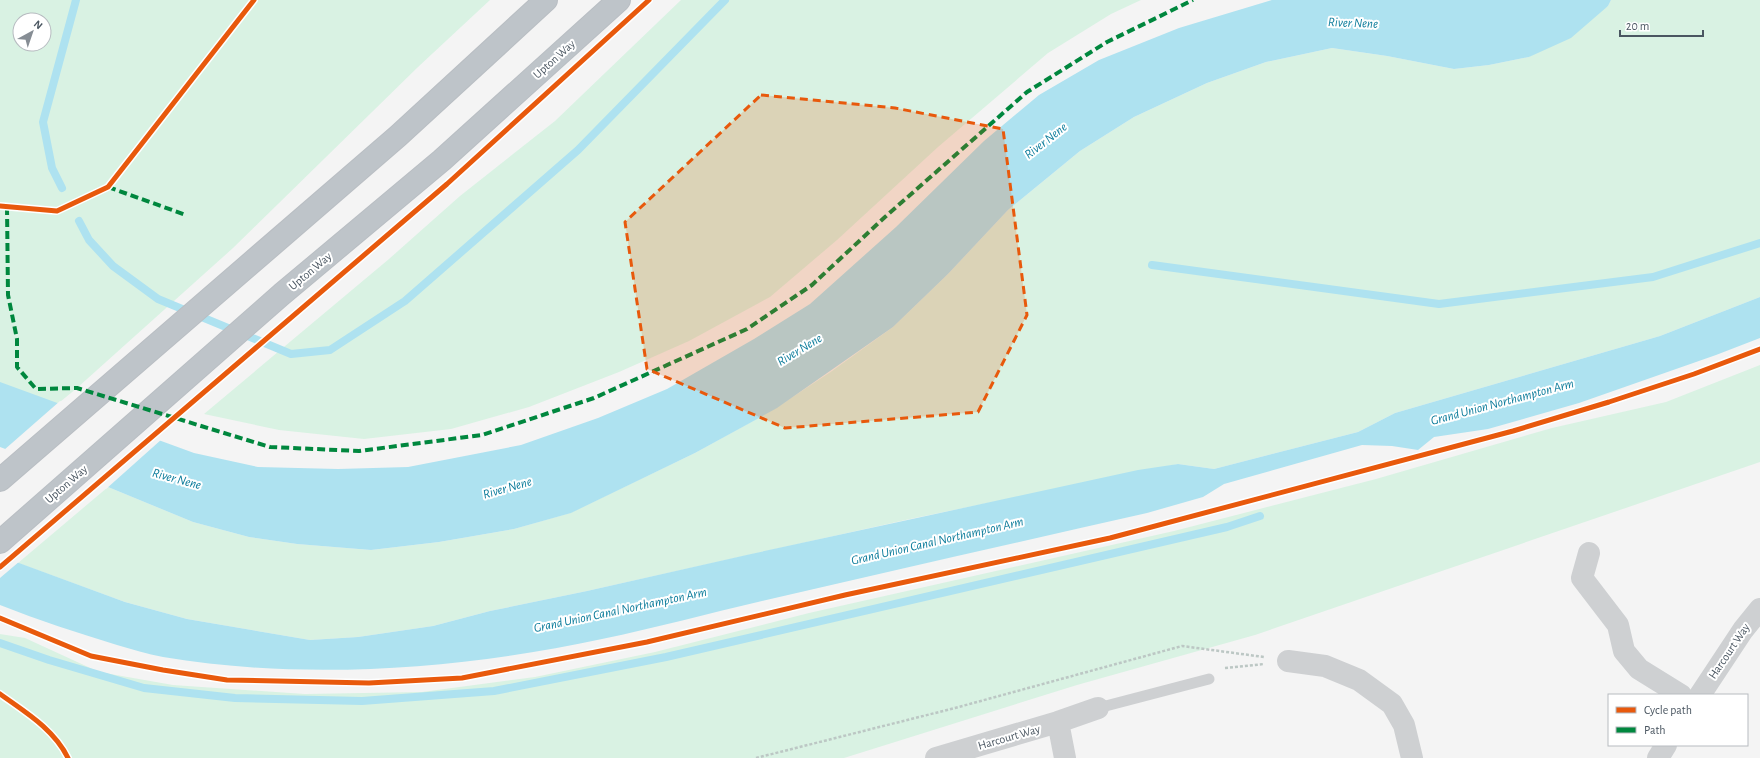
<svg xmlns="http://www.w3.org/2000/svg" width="1760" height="758" viewBox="0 0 1760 758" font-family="'Alegreya Sans',sans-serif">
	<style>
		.green { fill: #d9f2e3; fill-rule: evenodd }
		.water { fill: #aee2f0 }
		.pier { fill: #f4f4f4 }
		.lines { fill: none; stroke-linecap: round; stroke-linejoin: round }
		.stream { stroke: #aee2f0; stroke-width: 8 }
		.highway-casing { stroke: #b9bec3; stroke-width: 24 }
		.path { stroke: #bcc7c4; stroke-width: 2.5; stroke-dasharray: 3 2; stroke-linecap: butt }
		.lane { stroke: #ced0d2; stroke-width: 11 }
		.street { stroke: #ced0d2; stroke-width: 22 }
		.highway { stroke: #bec4c9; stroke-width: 22 }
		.quiet { stroke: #00873e; stroke-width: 4; stroke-dasharray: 8 4; stroke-linecap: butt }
		.cycleway-casing { stroke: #fff; stroke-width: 8 }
		.cycleway { stroke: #e8590c; stroke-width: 5 }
		.marked { fill: #e8590c; fill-opacity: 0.2; stroke: #e8590c; stroke-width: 3; stroke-dasharray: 8 5; stroke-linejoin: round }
		.labels { text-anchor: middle; stroke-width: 4; stroke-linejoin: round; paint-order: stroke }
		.street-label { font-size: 12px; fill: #4a5661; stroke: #fff }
		.water-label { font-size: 13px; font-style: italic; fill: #0c7c9b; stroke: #fff }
	</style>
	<rect width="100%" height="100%" fill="#f4f4f4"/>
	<path class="green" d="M0,0H490L418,67L233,248L77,388L32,425L0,413ZM20,20H44V44H20Z
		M681,0H1141L1111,14L1048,53L938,147L837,240L770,297L689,341L619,372L529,407L451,429L364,439L279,430L204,414L389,259L460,196L555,121Z
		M1611,0H1760V297L1660,336L1395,413L1358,432L1214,469L1178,464L910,519L587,591L490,611L433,626L358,637L310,640L187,619L125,602L18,563L108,487L193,522L249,537L297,544L371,550L439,542L514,529L570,513L695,453L776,408L832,371L893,327L948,274L1008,210L1080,151L1134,117L1207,83L1266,62L1332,48L1387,56L1454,69L1489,65L1529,57L1608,6Z
		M1760,365V462L1255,635L1077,685L844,758H0V634L25,638L99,672L173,685L305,694L422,692L535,677L655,652L809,613L1174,531L1376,479L1552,428L1666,402Z"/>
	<path class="water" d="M1272,0H1611L1608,6L1571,38L1529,57L1489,65L1454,69L1387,56L1332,48L1266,62L1207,83L1134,117L1080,151L1008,210L948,274L893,327L777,408L695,453L571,513L514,529L439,542L371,550L297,544L249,537L193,522L108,487L0,447V382L194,453L258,467L338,469L408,467L521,445L598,418L667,389L754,339L810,304L896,227L984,141L1039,95L1099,60L1179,28Z
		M1760,297V338L1716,355L1579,403L1488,429L1434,437L1418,450L1392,446L1362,445L1224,484L1203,497L1147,513C1019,542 890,571 762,601C709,613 656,628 602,639C462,669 305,681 163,657C147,654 132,649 117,645C78,633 38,620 0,605V556L125,602L187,619L310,640L358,637L433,626L490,611L587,591L751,554L1138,470L1178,464L1214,469L1358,432L1395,413L1660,336Z"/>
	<path class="pier" d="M60,401L162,439L106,489L4,450Z
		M0,554L20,561L0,578Z"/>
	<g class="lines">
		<path class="stream" d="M62,188L52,168L43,122L76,0
			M79,221L89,240L113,266L158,299L291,354L330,350L405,301L578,150L725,0
			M1152,265L1439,304L1653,277L1760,243
			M0,643L49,660L144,688L235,698L362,701L494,691L666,657L1227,527L1260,516"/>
		<g class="highway-casing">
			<path id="highway" d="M0,480L398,136L546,0
				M0,542L282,294L442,160L619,0"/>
		</g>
		<path class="path" d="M1225,668L1264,664
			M756,758L955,708L1182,646L1264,657"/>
		<path class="lane" d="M1098,708L1209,679"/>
		<path class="street" d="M1589,553L1582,578L1618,625L1624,651L1639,669L1681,695
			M1288,661L1325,666L1359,680L1392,704L1404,725L1412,758
			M1700,695L1743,630L1760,609
			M936,758L1058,722
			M1065,758L1058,722L1098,708
			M1658,758L1666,745"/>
		<use href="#highway" class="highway"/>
		<path class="quiet" d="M108,187L186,215
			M7,207L8,295L17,339V367L36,389L77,388L270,447L359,451L482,435L594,398L747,329L812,285L885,217L1027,92L1107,42L1193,0"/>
		<g class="cycleway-casing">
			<path id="cycleway" d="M0,206L57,211L108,187L254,0
				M0,567L447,184L649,0
				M0,618L91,656L163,670L227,680L369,683L462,678L647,642L845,595L1110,538L1513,431L1609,402L1694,374L1760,349
				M0,694C25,712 54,729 68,758"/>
		</g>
		<use href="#cycleway" class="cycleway"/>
	</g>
	<path class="marked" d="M761,95L895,108L1003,129L1027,315L978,412L785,428L647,369L625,222Z"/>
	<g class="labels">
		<g class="street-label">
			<text transform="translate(554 59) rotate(-42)" y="4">Upton Way</text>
			<text transform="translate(310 271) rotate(-40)" y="4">Upton Way</text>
			<text transform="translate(66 484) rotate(-41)" y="4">Upton Way</text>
			<text transform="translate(1729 651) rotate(-56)" y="4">Harcourt Way</text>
			<text transform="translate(1009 737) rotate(-16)" y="4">Harcourt Way</text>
		</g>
		<g class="water-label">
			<text transform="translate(1353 22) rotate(2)" y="5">River Nene</text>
			<text transform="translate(1045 140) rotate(-38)" y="5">River Nene</text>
			<text transform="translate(799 349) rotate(-31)" y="5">River Nene</text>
			<text transform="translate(1502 401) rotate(-15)" y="5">Grand Union Northampton Arm</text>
			<text transform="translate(177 478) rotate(15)" y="5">River Nene</text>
			<text transform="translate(507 487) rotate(-16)" y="5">River Nene</text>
			<text transform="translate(937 540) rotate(-13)" y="5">Grand Union Canal Northampton Arm</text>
			<text transform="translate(620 609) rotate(-12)" y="5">Grand Union Canal Northampton Arm</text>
		</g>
	</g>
	<rect x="1608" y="694" width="140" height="52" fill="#ffffff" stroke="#b7bbc0"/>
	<rect x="1616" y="707" width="20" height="6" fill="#e8590c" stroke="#b7bbc0"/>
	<text x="1644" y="714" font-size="12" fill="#4a5661">Cycle path</text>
	<rect x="1616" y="727" width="20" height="6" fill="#00873e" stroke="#b7bbc0"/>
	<text x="1644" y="734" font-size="12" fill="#4a5661">Path</text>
	<g transform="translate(32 32) rotate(40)"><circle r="19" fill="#ffffff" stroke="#b7bbc0"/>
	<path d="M0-3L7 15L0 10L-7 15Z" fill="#868d94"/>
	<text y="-6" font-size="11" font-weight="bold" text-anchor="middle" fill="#4a5661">N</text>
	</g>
	<path d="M1620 30v6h83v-6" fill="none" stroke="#4a5661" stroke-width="2"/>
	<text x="1626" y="30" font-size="12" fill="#4a5661" stroke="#ffffff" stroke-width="3" paint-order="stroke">20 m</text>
</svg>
